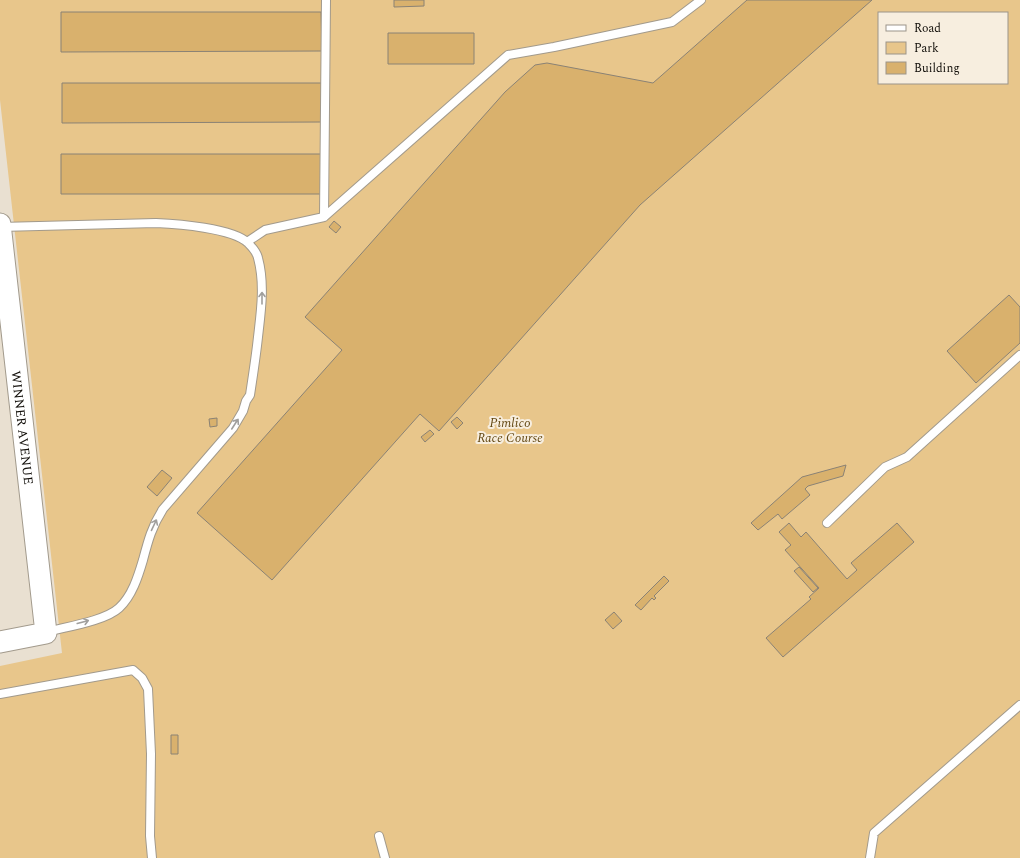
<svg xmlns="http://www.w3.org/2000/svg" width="1020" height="858" viewBox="0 0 1020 858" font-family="Spectral,serif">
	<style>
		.green { fill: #e8c68b; fill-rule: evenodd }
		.building { fill: #d9b16d; stroke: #8a8275 }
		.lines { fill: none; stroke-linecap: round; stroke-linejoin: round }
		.service-casing { stroke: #a29a8c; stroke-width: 10 }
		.tertiary-casing { stroke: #a29a8c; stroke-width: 23 }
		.service { stroke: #fff; stroke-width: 8 }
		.tertiary { stroke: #fff; stroke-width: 21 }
		.oneway { stroke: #a09f9d }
		.labels { text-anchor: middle; stroke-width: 4; stroke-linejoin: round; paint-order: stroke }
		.park-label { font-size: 13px; font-style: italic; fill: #644914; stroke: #f7eedf }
		.street-label { font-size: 13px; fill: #110e09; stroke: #f7eedf }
	</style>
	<rect width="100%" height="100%" fill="#e9e0d1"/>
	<path class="green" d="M0,0H1020V858H0V666L62,653L0,100ZM879,13H1007V83H879Z"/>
	<path class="building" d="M394,0H424V6L394,7Z
		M747,0H872L640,205L439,431L420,414L272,580L197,513L342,350L305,317L505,92L535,65L547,63L653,83Z
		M61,12H321L322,51L61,52Z
		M388,33H474V64H388Z
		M62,83H322L323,122L62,123Z
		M61,154H321L322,194H61Z
		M334,221L341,227L336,233L329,227Z
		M1009,295L1020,307V343L976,383L947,351Z
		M457,417L463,423L457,429L451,422Z
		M217,418V426L210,427L209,419Z
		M430,430L434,434L425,442L421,437Z
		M846,465L843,476L808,486L805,489L810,495L782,519L778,514L758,530L751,523L802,477Z
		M162,470L172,478L157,496L147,487Z
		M789,523L801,537L806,532L847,579L857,570L851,563L897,523L914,542L783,657L766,638L811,599L809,597L819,588L785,550L791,545L779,532Z
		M799,567L818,588L813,592L794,571Z
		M664,576L669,581L654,596L656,598L654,600L652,598L641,610L635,605Z
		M614,612L622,621L613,629L605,620Z
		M171,735H178V754H171Z"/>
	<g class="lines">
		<g class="service-casing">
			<path id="service" d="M324,217L326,0
				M0,227L156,223C177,224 233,228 248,243C251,246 257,253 258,258C265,284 261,311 258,337C256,356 253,375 250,395L246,401L243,411L233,428L163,509C152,526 148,541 143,560C138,577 132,596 119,608C105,621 65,627 47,632
				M247,242L265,230L324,217L508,55L554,47L672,22L701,0
				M827,523L885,467L907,457L1020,355
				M0,694L133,670L142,678L148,689L151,754L150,836L152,858
				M379,836L385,858
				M870,858L874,833L1020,705"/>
		</g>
		<g class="tertiary-casing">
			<g id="tertiary">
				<path id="s1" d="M0,224L46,633L0,642"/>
			</g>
		</g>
		<use href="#service" class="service"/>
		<use href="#tertiary" class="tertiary"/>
	</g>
	<defs><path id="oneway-shaft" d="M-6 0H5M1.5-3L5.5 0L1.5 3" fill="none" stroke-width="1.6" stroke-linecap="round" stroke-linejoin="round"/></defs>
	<g class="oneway">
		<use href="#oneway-shaft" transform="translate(262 298) rotate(-90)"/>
		<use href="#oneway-shaft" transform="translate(235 424) rotate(-57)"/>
		<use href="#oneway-shaft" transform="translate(154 525) rotate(-65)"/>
		<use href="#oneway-shaft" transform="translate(83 622) rotate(-15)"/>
	</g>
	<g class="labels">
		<g class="park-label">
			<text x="510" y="427">Pimlico<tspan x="510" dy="15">Race Course</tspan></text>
		</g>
		<g class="street-label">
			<text dy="5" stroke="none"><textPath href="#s1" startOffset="205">WINNER AVENUE</textPath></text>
		</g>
	</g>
	<rect x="878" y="12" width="130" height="72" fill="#f7eedf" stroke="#9b9489"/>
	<rect x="886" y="25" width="20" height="6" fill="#ffffff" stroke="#9b9489"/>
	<text x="914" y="32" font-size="12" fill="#110e09">Road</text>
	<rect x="886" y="42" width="20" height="12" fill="#e8c68b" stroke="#9b9489"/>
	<text x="914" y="52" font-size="12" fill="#110e09">Park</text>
	<rect x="886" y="62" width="20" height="12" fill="#d9b16d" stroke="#9b9489"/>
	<text x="914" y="72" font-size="12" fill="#110e09">Building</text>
</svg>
